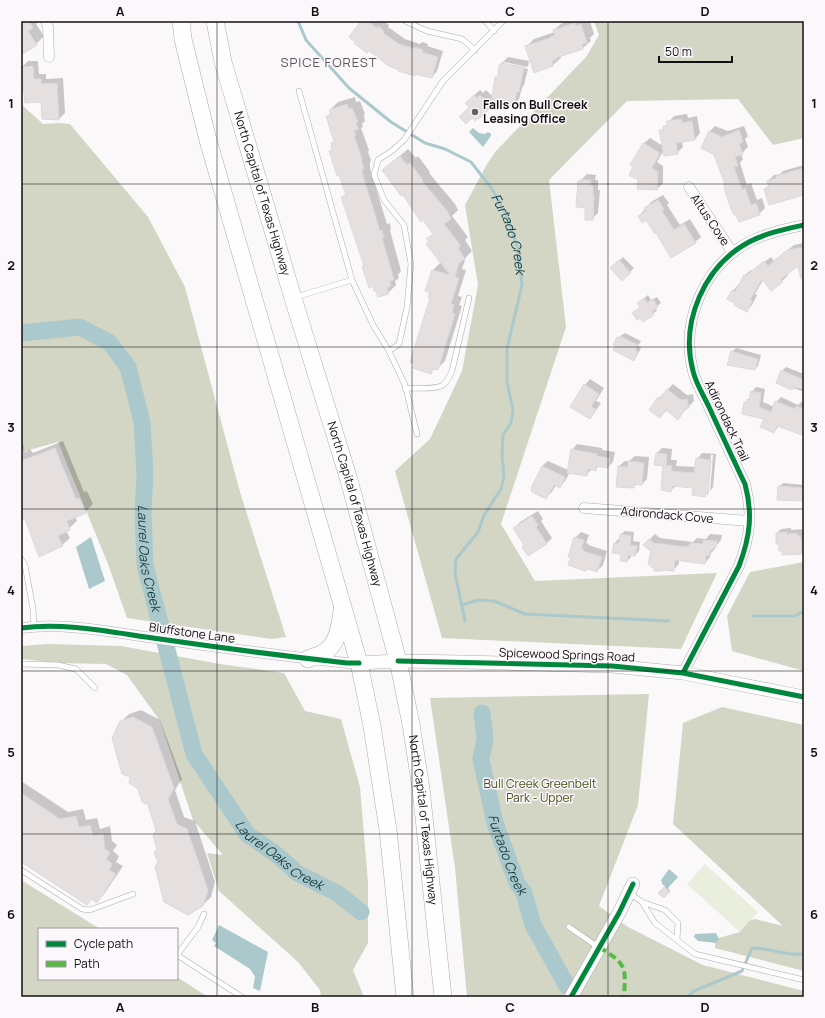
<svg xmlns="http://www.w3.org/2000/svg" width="825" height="1018" viewBox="0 0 825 1018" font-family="Manrope,sans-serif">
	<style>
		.green { fill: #eaeedd }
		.forest { fill: #d3d6c4 }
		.water { fill: #abc9cc }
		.shadow { fill: #0003 }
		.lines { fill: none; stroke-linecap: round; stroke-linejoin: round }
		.stream { stroke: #abc9cc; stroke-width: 3 }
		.river { stroke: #abc9cc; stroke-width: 17 }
		.building { fill: #e6dfe0; stroke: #dbd9da }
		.lane-casing { stroke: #aeacae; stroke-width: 6 }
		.street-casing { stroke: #aeacae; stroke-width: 11 }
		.secondary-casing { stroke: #aeacae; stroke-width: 14 }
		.highway-casing { stroke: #aeacae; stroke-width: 18 }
		.lane { stroke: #fefefe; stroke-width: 5 }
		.street { stroke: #fefefe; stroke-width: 10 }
		.secondary { stroke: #fefefe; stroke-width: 13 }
		.highway { stroke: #fefefe; stroke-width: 17 }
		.quiet { stroke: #58b947; stroke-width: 4; stroke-dasharray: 8 4; stroke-linecap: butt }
		.cycleway-casing { stroke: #fcf7fb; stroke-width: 8 }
		.cycleway { stroke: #00873e; stroke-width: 5 }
		.grid { fill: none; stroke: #121012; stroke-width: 1; stroke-opacity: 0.55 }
		.poi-dot { fill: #646163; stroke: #fcf7fb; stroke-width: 1.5 }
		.labels { text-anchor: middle; stroke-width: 3; stroke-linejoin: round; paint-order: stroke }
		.poi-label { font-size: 12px; font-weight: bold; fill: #121012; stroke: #fcf7fb; text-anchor: start }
		.street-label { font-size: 12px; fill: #121012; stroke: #fcf7fb }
		.park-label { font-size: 12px; fill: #47521c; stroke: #fcf7fb }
		.neighbourhood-label { font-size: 13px; letter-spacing: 1px; fill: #5a565a; stroke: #fcf7fb }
		.water-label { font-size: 13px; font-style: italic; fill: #123d41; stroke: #fcf7fb }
		.neatline { fill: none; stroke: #121012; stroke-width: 1.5 }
		.grid-label { font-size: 13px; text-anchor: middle; font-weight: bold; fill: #121012 }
	</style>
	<rect width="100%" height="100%" fill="#fbf8fa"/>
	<path class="green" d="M705,864L758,912L740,932L687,884Z"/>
	<path class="forest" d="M594,21H804V138L773,145L738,99L627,101L549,180L566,327L501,524L535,581L717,573L681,649L442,638L395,471L430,439L462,371L478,285L465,205L487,164L496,151L586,57L599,35Z
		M21,104L43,124L60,123L70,124L148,217L185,287L240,492L286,637L271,639L127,618L108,564L58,442L25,451L21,446Z
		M804,562V671L732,651L727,616L750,572Z
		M48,644L121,646L220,664L284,673L305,711L341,719L360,787L368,882V943L353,970L364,997H321L320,990L298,962L219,891L207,853L223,855L193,820L160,721L127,675L106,664L58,663L21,659V646Z
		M649,694L638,805L599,906L628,927L703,965L804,991V997H467L455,868L430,698Z
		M722,707L804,725V971L715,948V939L740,932L749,921L755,919L783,926L673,824L683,723Z
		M21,880L100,929H39V979H177V977L208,997H21Z"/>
	<path class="water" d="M473,128L479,133L485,134L488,132L491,134V136L483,147L469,132Z
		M91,537L105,581L89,589L76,547Z
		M669,869L678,877L668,888L663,885L661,880Z
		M219,925L268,952L260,991L253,988L255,977L250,969L214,946L216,943L212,940Z
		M716,933L719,939L716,943L698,941L694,937L695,934Z"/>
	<path class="shadow" d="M21,21H39L36,24L44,36L36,44L21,54Z
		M362,21H380L383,23L384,21L389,25L388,27L405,39L420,44L422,42L428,44L427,46L443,51L437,71L432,77L416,74L415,75Z
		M567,21H590L594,34L590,38L591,41L583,48L560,56L561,58L553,65L534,71L526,47L534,39L555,32L554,30L562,23Z
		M508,57L529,61L528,67L504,62V64L528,69L524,85L522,88L519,99L513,105L496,102L479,117L466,103L480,90L483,93L486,90L493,97L500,65Z
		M28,61H38L39,74H46V79L63,78L65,113L59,119H52L22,67Z
		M355,97L356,102L360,101L365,114L364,115L365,121L362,124L363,127L361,128L369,150L368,152L371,160L370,162V168L387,224L390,223L391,228L390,230L401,271L398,275L399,278L395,281L396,285L388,293L373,285L363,266L365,265L343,197L346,193L333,149L332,143L335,141L327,117L331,113L330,110L338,102Z
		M687,114L688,118L697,116L700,133L695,139L682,141L683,147L677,153L664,150L657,162L663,166V183L657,189L639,180L634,167L631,165L644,143L650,138L663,146L661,131L674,116Z
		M715,126L728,131L744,126L748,136L745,139L748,147L741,154L743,159L740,163L747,185L751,183L757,200L762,198L765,208L759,214L726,184L710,131Z
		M408,149L416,158L418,156L430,172L429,173L455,204L458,210L452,216L468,237L465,240L472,251L466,257L462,269L466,270L458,296L462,297L459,305L462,306L445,361L437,369L435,368L431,373V292L433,270L441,262L428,239L434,233L383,170Z
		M804,165V196V194L765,189L769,185L768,181L774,175L780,174L783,171Z
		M587,174L596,175L595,180H598V190H600L598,213L592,219L586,207L579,182Z
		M663,195L669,203L667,205L680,225L690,219L701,237L695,242L639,216L651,202Z
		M804,243V269L798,264L786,273L788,275L782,281L763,280L755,294L757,295L752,305L747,310L733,291L738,285L740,286L745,275L751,270L752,271L771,257L774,261L794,245Z
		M623,257L634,268L622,280L612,268Z
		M648,295L651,300L657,297L661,303L655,308L657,310L653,314L641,307L638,303Z
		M625,333L641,341L638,346L641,348L637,356L634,359L617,338Z
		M736,348L761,355L758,366L754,369L732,352Z
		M786,367L804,374V392L777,382L782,371Z
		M590,379L604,388L596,401L601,403L595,412L590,418L585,385Z
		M673,384L687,395L693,394L694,401L678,418L667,410L660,417L659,398Z
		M756,387L765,389L763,402L774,407L776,402L781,397L798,405L801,402L804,403V435L779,426L774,432L765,418L745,402L750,398L752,392Z
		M21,437L25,452L30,449L33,453L63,441L84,492L87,491L93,504L85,512L75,516L77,521L66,531L70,538L62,545L26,518L21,519Z
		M577,444L602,448V450L615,452L613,462L608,467L599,466L595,470L592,469L586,475L570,472L565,481L560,487L556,485L552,492L546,497L542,466L548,461L568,470L572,450Z
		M662,448L672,449L671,460H677L676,466L696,467L697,459L702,453L716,454L713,487L710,491L713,455H711L708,491H709L705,496L694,487L676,486L671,490L664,465L656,454Z
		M635,456L649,457L647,479L642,484H637L633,487L619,466L625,461H629Z
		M783,483L804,485V500L779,487Z
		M538,511L543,519L541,521L552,538L546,544L525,545L514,528L520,522Z
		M791,528V530L804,529V551L802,553L782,550L777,533L781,529Z
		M625,531L634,532L633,541L640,542L639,551L635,555L631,554V557L627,561L622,553L613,552L615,543L618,539L620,540L621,534Z
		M581,532L589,535L586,543L589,544L588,545L607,551L603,565L597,571L572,557L575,538Z
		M655,534L660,538L693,542L697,538L706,539L710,534L722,535L721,540L715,547V549L711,553L710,557L705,563L679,560V564L673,570L644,545Z
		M141,710L160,720L182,779L175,790L184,817L195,821L215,882L211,897L203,905L159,862L157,830L149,804L131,777L121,722L129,714Z
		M21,781L68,812L83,809L86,820L97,818L100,829L110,826L112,841L117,845L113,851L119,856L116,862L123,866L104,894L97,902L21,860Z
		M666,886L670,890L664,897L659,893Z"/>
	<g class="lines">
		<g class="stream">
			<path id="s1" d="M298,21L306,40L349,88L391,122L425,143L445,149L471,162L492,189L507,216L518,249L522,285L507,349V382L513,410L511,423L503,435L502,455L504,477L501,489L484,515L478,532L456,559L455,573L465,621"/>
			<path d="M462,605L478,600L494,601L525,614L669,621"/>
			<path d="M753,616H795L804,611"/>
			<path d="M687,997L694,991L742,971L752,948C770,948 786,956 804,954"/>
		</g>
		<g class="river">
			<path id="s2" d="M21,333L80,327L110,343L128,367L142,422L145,474L143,511L145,565L194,754L247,834L277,855L297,873L337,893L361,912"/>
			<path id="s3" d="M482,713L485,739L481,759L495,823L517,883L524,893L533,925L567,986"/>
		</g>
	</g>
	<path class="building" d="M21,21H29L33,28L28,31L37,45L21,55Z
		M361,21H367L377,28L378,26L384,31L383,33L399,44L415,49V47L423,50L422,52L438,57L432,78L415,74V76L398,71L399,70L389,66L369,51L367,53L354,43L355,42L349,37Z
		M575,23L576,26L581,24L587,43L582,44L583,49L556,58L557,59L552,61L553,66L534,73L525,46L550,38V37L555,35L553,30Z
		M501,63L524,67L519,92H517L514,106L491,102L495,77H498L499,65H501Z
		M33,66L34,79H41V84L57,83L59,120L42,119L41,102L25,103L21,67Z
		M474,95L477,98L480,95L492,107L479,119L478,118L475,121L472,118L466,124L459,117L469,107L465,103Z
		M347,104L349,109L352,108L358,122L356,123L358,129L354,131L356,135L354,136L362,159H361L364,169H362L363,176L380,231L382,230L384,237L382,238L394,280L390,281L391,286L387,288L389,294L378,297L376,291H374L373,286L369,288L362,266H364L341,197L346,195L339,175L337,176L329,151L332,150L331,143L334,142L326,116L331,115L329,110Z
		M682,119V123L692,121L695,140L676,143L678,154L664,156L659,130H664L663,126H667V121Z
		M739,130L743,142L739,144L743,154L735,157L738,166L734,167L742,190L745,188L751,205L756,203L760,215L739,222L736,215H734L731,209L725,191L724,184H725L714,155L701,148L709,131L722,137Z
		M643,143L660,153L652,168L658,172L657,190L637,189L638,180L629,175L633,167L630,165Z
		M400,156L407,165L410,163L423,180L422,181L448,212L451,219L444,224L461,246L458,248L465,259L459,263L455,277L459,278L451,304L454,305L452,313L455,314L444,350L438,370L433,369L431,374L413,368L415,364L410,362L430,298L428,297L430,293L425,291L432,270L450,275L426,244L429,242L426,239L433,234L423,220L421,222L403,195L401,196L382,170Z
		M804,168V195L769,205L764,189L769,187L767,181L777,178L776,176Z
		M580,180H591L590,185H593V196H594L593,220H585V208L576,207L578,181H580Z
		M658,200L664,209L662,211L674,230L684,224L696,243L671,258L656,233L655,234L646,220L642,223L638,216L646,211L644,208Z
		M804,247V279H801L798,266L781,279L783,282L771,291L762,279L750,300L752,301L747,312L734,305L735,304L727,299L732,290L735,292L744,275L746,276L764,261L768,266L787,250Z
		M619,260L631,273L622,281L610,268Z
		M644,298L647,303L653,299L658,307L652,311L654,315L643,322L640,318L637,320L632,313L640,307L637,303Z
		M620,336L638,345L635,350L638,352L634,361L613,350L616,346L613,345L617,337L619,339Z
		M731,351L758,359L755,370L727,365Z
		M781,370L804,380V389L794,387L792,390L776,383Z
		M584,384L599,394L591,407L596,409L590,419L570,407Z
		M667,389L681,400L687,399L689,408H686L678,420L666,410L660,418L649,410L658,397L660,399Z
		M751,391L761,393L759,407L771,412L775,401L795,409L796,406L804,409V429L802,435L777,426L774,433L760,427L764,419L742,414L744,402H746L747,399L749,400Z
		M55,448L76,499L79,498L86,513L67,521L70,530L58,536L63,546L39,557L25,519L21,520V461Z
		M571,449L597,454L596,456L610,458L608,468L596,466V471L588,469L587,476L567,473Z
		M656,453L667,454L666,465L672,466L671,471L694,473L696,458L711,460L708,494H706L705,497L692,495L693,488L672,486L671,492L661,490L663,466L654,465Z
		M628,461L644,463L642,485L634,484V488L616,487L618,466L628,467Z
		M542,466L565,477L560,488L554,485L546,499L532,492L531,488Z
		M778,486L804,488V501L777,500Z
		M532,516L538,525L536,527L547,544L528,556L522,547L524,545L513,528Z
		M787,532V534L797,533V535H799V537H801L802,554L782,555V551H779V544H776V533Z
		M620,534L631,536L630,545L637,546L635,556L628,555L627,562L620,561L621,554L612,553L614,543H619Z
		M574,537L584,540L581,549H584L583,551L602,557L597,572L588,569L585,571L568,565L571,557H568Z
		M649,539L654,543L687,547L691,543L703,544V540L717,541L716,547L710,551L709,556L706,555L705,564L675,560L674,571L663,570V571H654V568L651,567L648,564L651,551L643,545Z
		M133,717L152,727L174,788L168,799L177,824L187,829L208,890L203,906L188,915L164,902L155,867L158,862L154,853L157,849L153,836L156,830L148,805L142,802L138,789L129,783L130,777L122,774L112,738L120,721Z
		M21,793L60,819L76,816L79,827L90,825L93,836L103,834L105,849L110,853L106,859L112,864L109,870L116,874L97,903L91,899L87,905L21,862Z
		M664,887L670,892L664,898L658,893Z"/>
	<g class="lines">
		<g class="lane-casing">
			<path id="lane" d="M405,21L427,31L462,39L475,50
				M485,21L494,31
				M299,91L352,280
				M296,297L352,280L373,325L389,351L399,344L407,307L411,264L404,225L384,200L374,175L378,160L393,150L404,140L443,81L503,21
				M389,351L405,385L417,434
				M405,388C414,388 436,390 443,385C447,382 450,376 452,371L469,298
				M21,559L25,565L33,609L34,627
				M21,664L58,665L76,669L95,688
				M21,870L82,909L90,910L133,894
				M629,893L642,902L665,910L678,923L677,940
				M642,902L655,923L695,954L804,980
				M569,927L598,947
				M177,955L242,997
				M177,955L198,927L204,914"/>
		</g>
		<g class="street-casing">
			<path id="street" d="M46,21L48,27L49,57
				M689,187L732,252
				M584,508L749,521
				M21,628C67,622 115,633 160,639C222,648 284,656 347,663H359
				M683,673L739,566C750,537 753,514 745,484C733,459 721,433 709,407C704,396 696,384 693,371C680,322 704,266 749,242C766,233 786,229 804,225"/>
		</g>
		<g class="secondary-casing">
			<path id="secondary" d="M359,663L398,661L464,662L612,666L683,673L804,697
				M571,997L619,913L633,884"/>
		</g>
		<g class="highway-casing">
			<g id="highway">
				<path d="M181,21L183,39L208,140L359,663L372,726L388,830L405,997"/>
				<path id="s4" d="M215,21L223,62L293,298L349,480L398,661L411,724L421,789L443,997"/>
				<path d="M308,659C312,657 319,656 323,653C338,645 340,626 342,610"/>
			</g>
		</g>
		<use href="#lane" class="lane"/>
		<use href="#street" class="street"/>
		<use href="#secondary" class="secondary"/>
		<use href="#highway" class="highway"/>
		<path class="quiet" d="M599,947C626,964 626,965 624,997"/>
		<g class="cycleway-casing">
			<path id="cycleway" d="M21,628C67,622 115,633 160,639C222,648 284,656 347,663H359
				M398,661L612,666L683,673L804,697
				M683,673L739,566C750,537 753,514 745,484C733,459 721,433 709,407C704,396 696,384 693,371C680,322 704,266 749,242C766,233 786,229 804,225
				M571,997L619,913L633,884"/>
		</g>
		<use href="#cycleway" class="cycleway"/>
	</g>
	<path class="grid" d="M217,21V997M412,21V997M608,21V997M21,184H804M21,347H804M21,509H804M21,671H804M21,834H804"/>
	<circle class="poi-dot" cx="475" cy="112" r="4"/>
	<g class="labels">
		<g class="poi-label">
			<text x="483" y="109">Falls on Bull Creek<tspan x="483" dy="14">Leasing Office</tspan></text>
		</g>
		<g class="street-label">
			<text dy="4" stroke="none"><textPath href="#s4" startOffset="179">North Capital of Texas Highway</textPath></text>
			<text transform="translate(710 220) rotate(56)" y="4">Altus Cove</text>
			<text transform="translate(727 421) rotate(65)" y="4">Adirondack Trail</text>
			<text dy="4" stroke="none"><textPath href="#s4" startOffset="503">North Capital of Texas Highway</textPath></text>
			<text transform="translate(667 515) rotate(5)" y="4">Adirondack Cove</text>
			<text transform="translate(192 633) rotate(8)" y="4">Bluffstone Lane</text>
			<text transform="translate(567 655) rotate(2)" y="4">Spicewood Springs Road</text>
			<text dy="4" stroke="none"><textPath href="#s4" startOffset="827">North Capital of Texas Highway</textPath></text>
		</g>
		<g class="park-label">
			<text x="540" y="788">Bull Creek Greenbelt<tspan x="540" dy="14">Park - Upper</tspan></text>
		</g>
		<g class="neighbourhood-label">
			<text x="329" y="67">SPICE FOREST</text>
		</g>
		<g class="water-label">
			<text dy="5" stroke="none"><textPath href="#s1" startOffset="312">Furtado Creek</textPath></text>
			<text dy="5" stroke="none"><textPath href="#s2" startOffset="317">Laurel Oaks Creek</textPath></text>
			<text dy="5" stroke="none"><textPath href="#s2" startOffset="653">Laurel Oaks Creek</textPath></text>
			<text dy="5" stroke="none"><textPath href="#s3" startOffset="146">Furtado Creek</textPath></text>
		</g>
	</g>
	<rect width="825" height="1018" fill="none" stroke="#fcf7fb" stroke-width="44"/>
	<rect x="38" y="928" width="140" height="52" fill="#fcf7fb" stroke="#9e9b9e"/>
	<rect x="46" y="941" width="20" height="6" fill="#00873e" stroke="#9e9b9e"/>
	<text x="74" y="948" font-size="12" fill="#121012">Cycle path</text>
	<rect x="46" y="961" width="20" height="6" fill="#58b947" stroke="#9e9b9e"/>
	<text x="74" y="968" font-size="12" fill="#121012">Path</text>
	<path d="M659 56v6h73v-6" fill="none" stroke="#121012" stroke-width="2"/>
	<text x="665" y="56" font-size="12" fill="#121012" stroke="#fcf7fb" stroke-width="3" paint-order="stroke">50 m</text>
	<rect x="22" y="22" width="781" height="974" class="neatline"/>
	<g class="grid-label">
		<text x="120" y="16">A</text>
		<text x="315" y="16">B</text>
		<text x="510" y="16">C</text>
		<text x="705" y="16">D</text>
		<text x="11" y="108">1</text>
		<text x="814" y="108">1</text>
		<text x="11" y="270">2</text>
		<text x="814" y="270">2</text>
		<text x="11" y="432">3</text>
		<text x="814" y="432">3</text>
		<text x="11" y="595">4</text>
		<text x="814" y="595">4</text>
		<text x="11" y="757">5</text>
		<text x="814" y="757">5</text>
		<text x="11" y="919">6</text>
		<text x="814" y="919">6</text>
		<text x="120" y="1012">A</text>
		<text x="315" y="1012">B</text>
		<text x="510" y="1012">C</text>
		<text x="705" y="1012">D</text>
	</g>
</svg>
